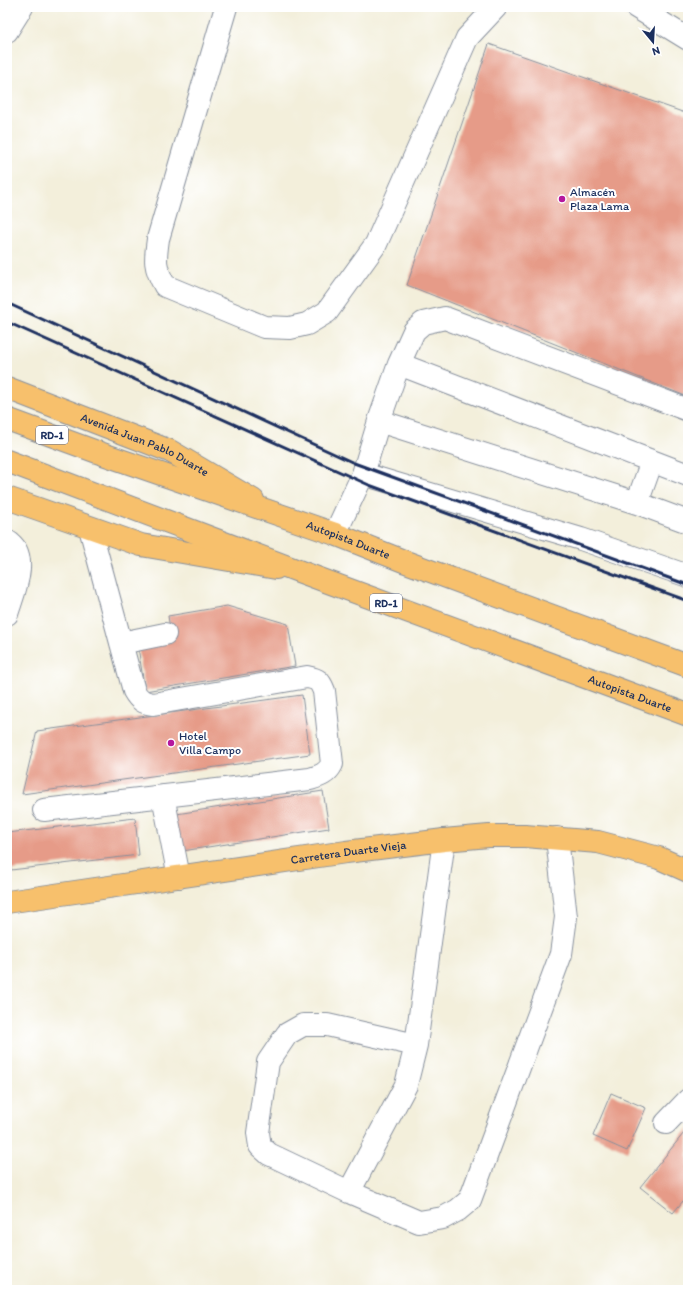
<svg xmlns="http://www.w3.org/2000/svg" width="695" height="1297" viewBox="0 0 695 1297" font-family="Itim,sans-serif">
	<style>
		.building { fill: #e69b88 }
		.lines { fill: none; stroke-linecap: round; stroke-linejoin: round }
		.minor-casing { stroke: #878f9c; stroke-width: 24 }
		.major-casing { stroke: #878f9c; stroke-width: 24 }
		.highway-casing { stroke: #878f9c; stroke-width: 24 }
		.minor { stroke: #fff; stroke-width: 22 }
		.major { stroke: #f7c06c; stroke-width: 22 }
		.highway { stroke: #f7c06c; stroke-width: 22 }
		.rail { stroke: #1b2f5e; stroke-width: 3 }
		.poi-dot { fill: #b5179e; stroke: #fff; stroke-width: 1.5 }
		.labels { text-anchor: middle; stroke-width: 4; stroke-linejoin: round; paint-order: stroke }
		.shield { fill: #fff; stroke: #5f6d8e; stroke-width: 1 }
		.shield-label { font-size: 11px; font-weight: bold; fill: #1b2f5e }
		.poi-label { font-size: 12px; fill: #1b2f5e; stroke: #fff; text-anchor: start }
		.street-label { font-size: 12px; fill: #1b2f5e; stroke: #fff }
	</style>
	<rect width="100%" height="100%" fill="#fff"/>
	<filter id="ink" filterUnits="userSpaceOnUse"><feTurbulence type="fractalNoise" baseFrequency=".025" numOctaves="2"/><feDisplacementMap in="SourceGraphic" scale="8" xChannelSelector="R" yChannelSelector="G"/><feConvolveMatrix kernelMatrix="1 2 1 2 8 2 1 2 1" color-interpolation-filters="sRGB"/></filter>
	<filter id="wash" filterUnits="userSpaceOnUse"><feTurbulence type="fractalNoise" baseFrequency=".012" numOctaves="4" result="noise"/><feDisplacementMap in="SourceGraphic" scale="16" xChannelSelector="R" yChannelSelector="G"/><feGaussianBlur stdDeviation="0.9" result="paint"/><feColorMatrix in="noise" values="0 0 0 0 0 0 0 0 0 0 0 0 0 0 0 0 0 1.4 0 .05"/><feComposite in="paint" operator="in"/></filter>
	<g filter="url(#wash)">
		<rect width="100%" height="100%" fill="#f3efdb"/>
		<g id="blocks">
			<path class="building" d="M489,44L688,114V397L407,285Z
				M227,606L288,624L295,666L145,691L138,647L172,641L168,616Z
				M302,695L310,754L22,794L37,731Z
				M323,791L329,828L176,852L170,815Z
				M135,818L139,855L11,870L7,833Z
				M611,1093L646,1108L627,1151L593,1136Z
				M688,1128V1195L673,1213L640,1187Z"/>
		</g>
	</g>
	<g filter="url(#ink)">
		<use href="#blocks" fill-opacity="0" stroke="#878f9c" stroke-width="1"/>
		<g class="lines">
			<g class="minor-casing">
				<path id="minor" d="M226,7L158,239C155,260 154,267 165,286L264,327L290,328L307,324L327,312L376,244L467,38L496,7
					M636,7L688,39
					M7,31L22,7
					M399,364L688,475
					M379,421L637,503L688,522
					M363,474L379,421L399,364L414,331L423,323L445,318L688,410
					M637,503L652,461
					M335,534L363,474L581,539L688,576
					M7,541C31,555 13,594 7,614
					M121,643L165,634
					M163,796L179,877
					M44,810L310,779C320,776 327,774 332,764L324,691C320,681 318,679 307,677L153,704C144,703 139,700 134,691L90,528
					M416,1045L327,1025H303L287,1034L268,1062L258,1133L260,1146L269,1154L349,1192L419,1222L443,1218L458,1210L470,1200L561,954L566,917L557,838
					M666,1123L688,1100
					M349,1192L406,1085L416,1045L444,840"/>
			</g>
			<g class="major-casing">
				<g id="major">
					<path id="s1" d="M7,388L170,451L253,500"/>
					<path d="M7,498L141,545L276,568"/>
					<path id="s2" d="M7,902L346,852L444,840L489,836H525L598,842L659,858L688,871"/>
				</g>
			</g>
			<g class="highway-casing">
				<g id="highway">
					<path id="s3" d="M7,419L97,452L335,534L406,562L688,666"/>
					<path id="s4" d="M7,461L301,572L688,715"/>
				</g>
			</g>
			<use href="#minor" class="minor"/>
			<use href="#major" class="major"/>
			<use href="#highway" class="highway"/>
			<path class="rail" d="M7,303L354,463L688,585
				M7,322L369,485L688,601"/>
		</g>
	</g>
	<g class="poi-dot">
		<circle cx="562" cy="199" r="4"/>
		<circle cx="171" cy="743" r="4"/>
	</g>
	<g class="labels">
		<g class="shield">
			<rect x="36" y="426" width="32" height="18" rx="3"/>
			<rect x="370" y="594" width="32" height="18" rx="3"/>
		</g>
		<g class="shield-label">
			<text x="52" y="439">RD-1</text>
			<text x="386" y="607">RD-1</text>
		</g>
		<g class="poi-label">
			<text x="570" y="196">Almacén<tspan x="570" dy="14">Plaza Lama</tspan></text>
			<text x="179" y="740">Hotel<tspan x="179" dy="14">Villa Campo</tspan></text>
		</g>
		<g class="street-label">
			<text dy="4" stroke="none"><textPath href="#s1" startOffset="149">Avenida Juan Pablo Duarte</textPath></text>
			<text dy="4" stroke="none"><textPath href="#s3" startOffset="362">Autopista Duarte</textPath></text>
			<text dy="4" stroke="none"><textPath href="#s4" startOffset="665">Autopista Duarte</textPath></text>
			<text dy="4" stroke="none"><textPath href="#s2" startOffset="345">Carretera Duarte Vieja</textPath></text>
		</g>
	</g>
	<rect width="695" height="1297" fill="none" stroke="#fff" stroke-width="24"/>
	<g transform="translate(653 42) rotate(162)" stroke="#ffffff" stroke-width="3" paint-order="stroke">
	<path d="M0-3L7 15L0 10L-7 15Z" fill="#1b2f5e"/>
	<text y="-6" font-size="11" font-weight="bold" text-anchor="middle" fill="#1b2f5e">N</text>
	</g>
</svg>
